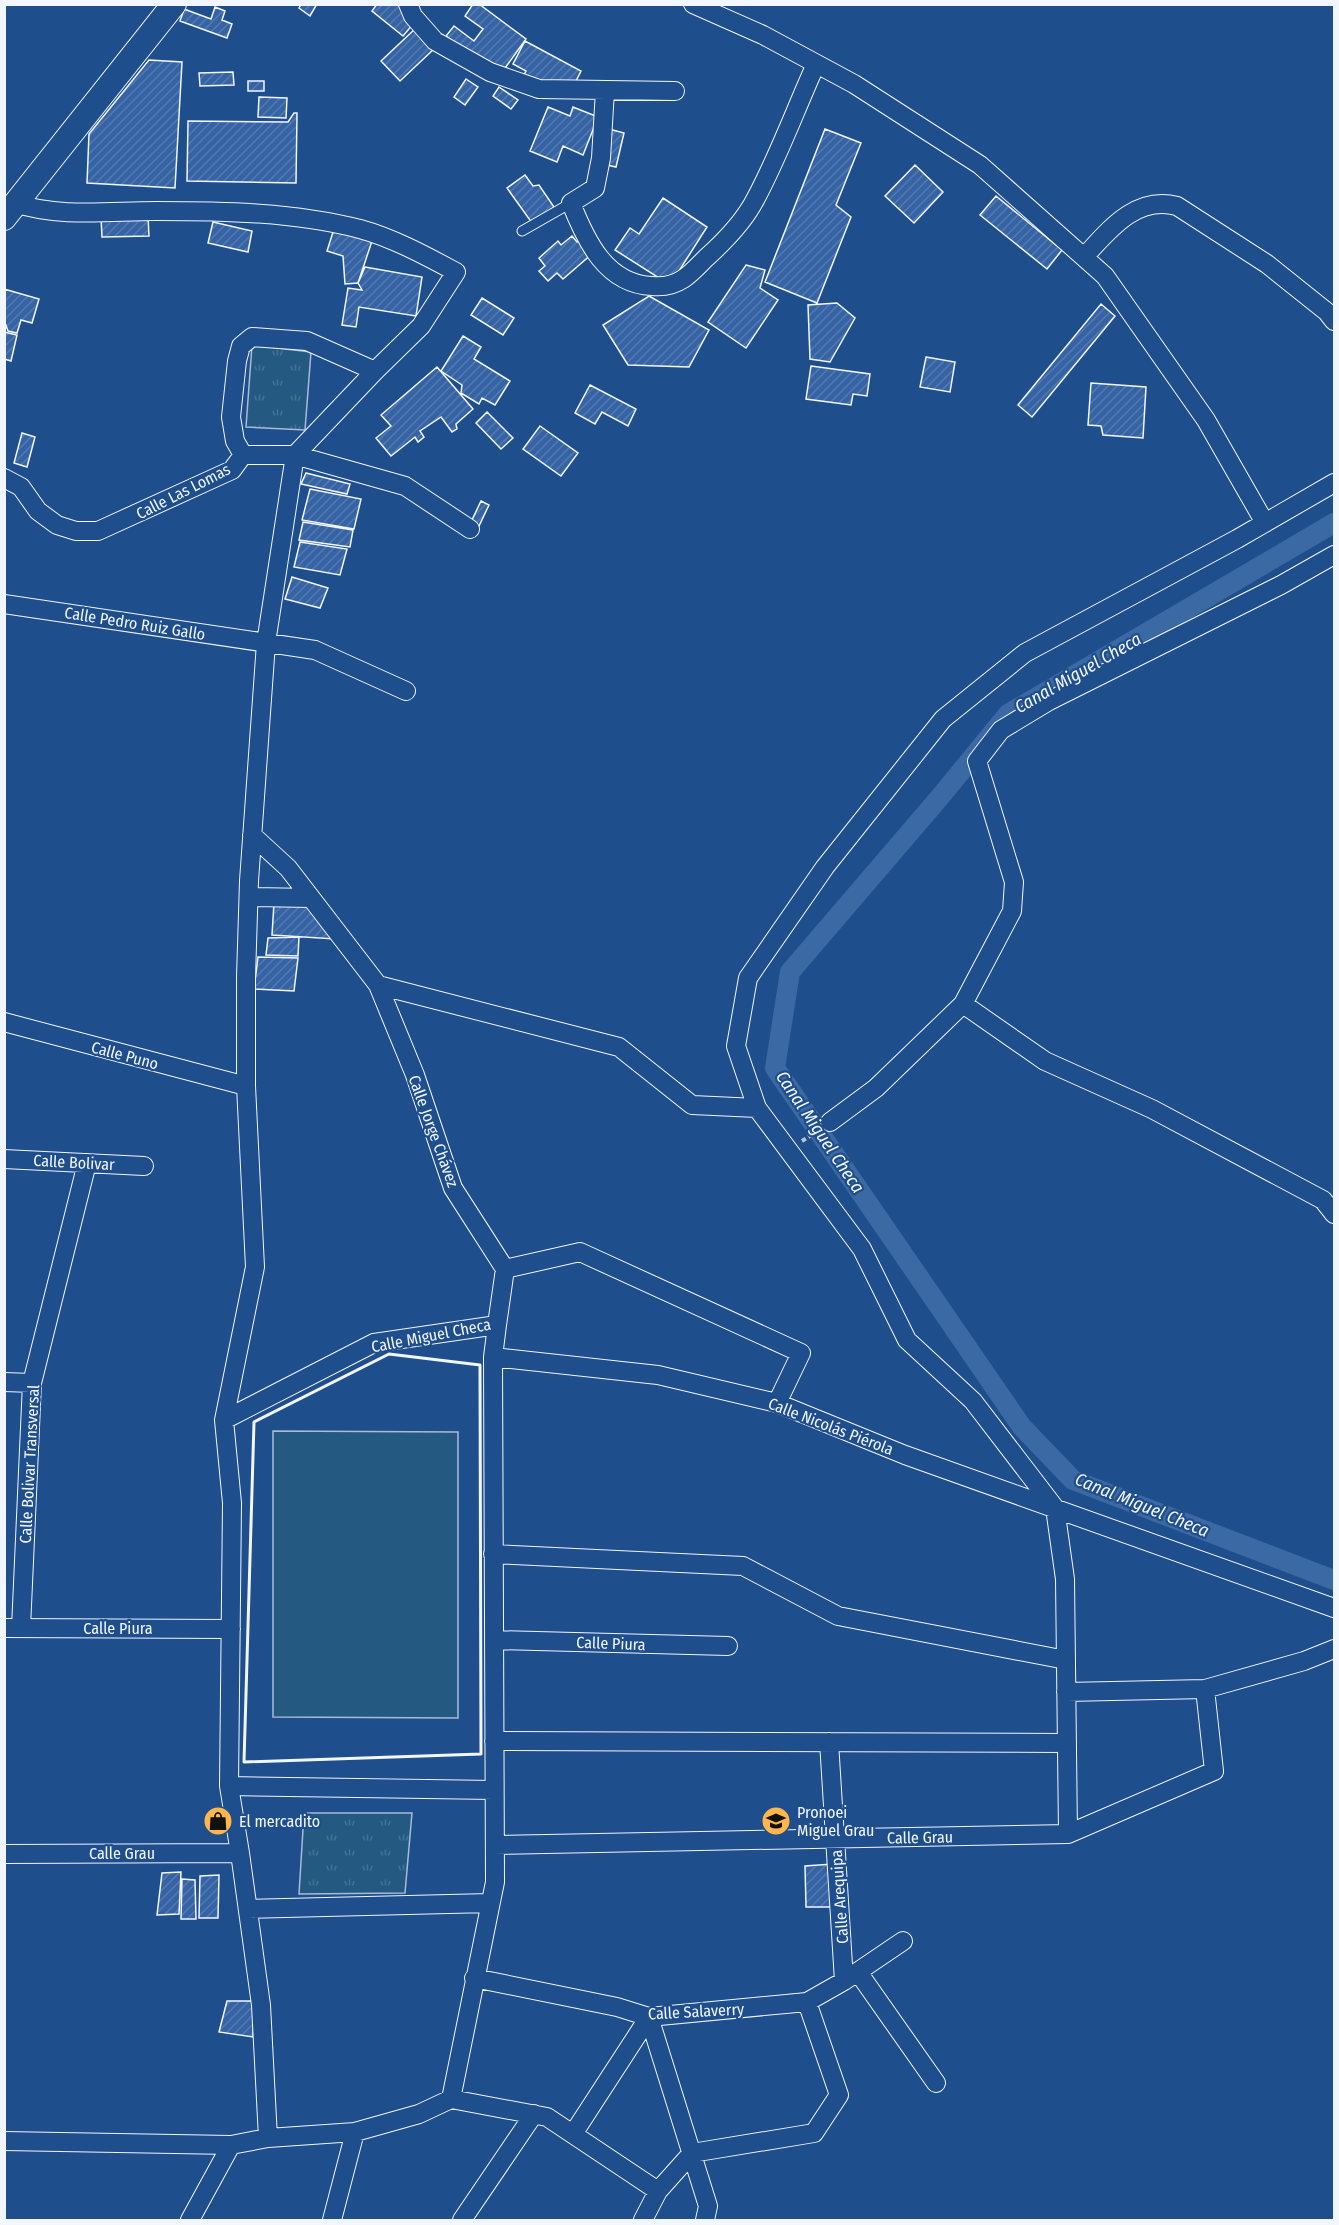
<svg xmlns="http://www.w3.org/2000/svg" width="1339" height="2225" viewBox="0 0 1339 2225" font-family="'Fira Sans Condensed',sans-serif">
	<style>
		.grass { fill: #245a82; stroke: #a8bbd7; stroke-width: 1.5 }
		.park { fill: url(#park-tufts); stroke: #a8bbd7; stroke-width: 1.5 }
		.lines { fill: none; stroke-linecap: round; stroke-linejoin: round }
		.canal { stroke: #3b69a3; stroke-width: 20 }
		.building { fill: url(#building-hatch); stroke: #f2f6ff; stroke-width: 1.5 }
		.lane-casing { stroke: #f2f6ff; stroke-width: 11 }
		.street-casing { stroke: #f2f6ff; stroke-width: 20 }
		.secondary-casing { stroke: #f2f6ff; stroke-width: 26 }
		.path { stroke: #b3c4dc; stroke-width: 4; stroke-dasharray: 4.5 3; stroke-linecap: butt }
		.lane { stroke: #1f4e8c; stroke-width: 9 }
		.street { stroke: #1f4e8c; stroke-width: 18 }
		.secondary { stroke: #1f4e8c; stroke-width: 24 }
		.wall { stroke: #f2f6ff; stroke-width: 3 }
		.labels { text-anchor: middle; stroke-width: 4.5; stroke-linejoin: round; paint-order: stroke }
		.street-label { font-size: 16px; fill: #f2f6ff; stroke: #1f4e8c }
		.poi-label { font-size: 16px; fill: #f2f6ff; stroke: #1f4e8c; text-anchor: start }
		.water-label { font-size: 18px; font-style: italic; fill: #f2f6ff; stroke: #1f4e8c }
	</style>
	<defs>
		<pattern id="park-tufts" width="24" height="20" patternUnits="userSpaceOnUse" patternTransform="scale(1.5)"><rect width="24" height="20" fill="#245a82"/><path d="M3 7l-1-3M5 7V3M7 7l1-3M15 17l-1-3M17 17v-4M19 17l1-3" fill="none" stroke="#447295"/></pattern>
		<pattern id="building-hatch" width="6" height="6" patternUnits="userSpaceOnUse" patternTransform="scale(1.5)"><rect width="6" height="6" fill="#3563a3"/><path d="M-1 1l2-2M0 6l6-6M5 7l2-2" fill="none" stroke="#537ab1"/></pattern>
	</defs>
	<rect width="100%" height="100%" fill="#1f4e8c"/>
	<path class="grass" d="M273,1431L458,1432V1718L273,1717Z"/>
	<path class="park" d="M252,345L311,352L305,430L246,427Z
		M304,1813H412L405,1893L299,1894Z"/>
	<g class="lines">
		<path class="canal" d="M1334,523L1008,714L940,797L790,972L775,1068L1022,1427L1073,1480L1334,1580"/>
	</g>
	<path class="building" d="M301,4H317L310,16L299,8Z
		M377,4H403L414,23L403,36L372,11Z
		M473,4H479L526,39L500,75L446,36L454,26L474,41L483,29L465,16Z
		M215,7L225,11L222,20L232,24L227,38L180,21L184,9L211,19Z
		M416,28L435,48L400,81L381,61Z
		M525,41L581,71L574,85L522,78L526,71L513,64Z
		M149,60L182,62L175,188L87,183L89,134Z
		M233,72L234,85L200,86L199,73Z
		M466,79L478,87L465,105L454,97Z
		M248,81H264V91H248Z
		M499,87L518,100L511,109L493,96Z
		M259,97L287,98L286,118L258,117Z
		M548,107L570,116L573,107L598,117L583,155L563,146L557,162L530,151Z
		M294,113H297L296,183L187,181L188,121L288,122Z
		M609,129L624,133L616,167L602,164Z
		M825,129L861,143L836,205L851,217L817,303L765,282Z
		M915,165L943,192L914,223L885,196Z
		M525,175L533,186L539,185L554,207L532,223L507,188Z
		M996,196L1062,250L1047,269L980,215Z
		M663,198L707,227L670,285L615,250L630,228L639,234Z
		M148,216L149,236L102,237L101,218Z
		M213,222L252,231L248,252L208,243Z
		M334,229L372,241L358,283L345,284L343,256L327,251Z
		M572,236L577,242L584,241L593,253L563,279L557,273L548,281L539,271L545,266L539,258L558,241L561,245Z
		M746,265L765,270L760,288L778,300L746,348L708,322Z
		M365,267L422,277L416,316L359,307L356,327L342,325L348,288L362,290L358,283Z
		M4,289L39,299L32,323L21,320L17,333L8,331L4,320Z
		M649,296L709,330L689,367L628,365L603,325Z
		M482,298L514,318L503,335L471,315Z
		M837,303L855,318L830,362L810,359L808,305Z
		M1101,304L1115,316L1032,417L1018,405Z
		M4,332L17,335L11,361L4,359Z
		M463,336L481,347L474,359L510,381L495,405L482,398L479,404L461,393L462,385L441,371Z
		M926,357L955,362L950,392L920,387Z
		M811,366L870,374L867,396L853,394L851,405L806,399Z
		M437,367L473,409L456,424L457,429L452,432L441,417L420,431L424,437L418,442L415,437L391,456L376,438L391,426L381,415Z
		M1091,383L1146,387L1143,438L1103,435L1101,426L1088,425Z
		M590,385L636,409L628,426L602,412L595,424L575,413Z
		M487,412L513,438L501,449L476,423Z
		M540,426L578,453L561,476L523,449Z
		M22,433L35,437L27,467L14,463Z
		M306,473L350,484L347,494L301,484Z
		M310,489L361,499L354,529L302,520Z
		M481,501L489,505L479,526L471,522Z
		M303,522L353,530L350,547L299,540Z
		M300,542L347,549L340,575L294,567Z
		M292,577L328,588L320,608L285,599Z
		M274,903L312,907L335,939L272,935Z
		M299,937L298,956L266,955L268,938Z
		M258,957L298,958L294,991L254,989Z
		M833,1864L834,1907H806L805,1866Z
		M181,1872L179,1914L157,1915L162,1873Z
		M219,1875L218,1918H199L200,1876Z
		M182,1879L195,1880L196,1919H181Z
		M227,2001H254L253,2037L219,2032Z"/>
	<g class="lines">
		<g class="lane-casing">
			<path id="lane" d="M522,231L571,203"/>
		</g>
		<g class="street-casing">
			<path id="street" d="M408,4L413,16L435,41L490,72L539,89L675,91
				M693,4L763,35L854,84L980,165L1105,276L1206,420L1265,523
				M605,90L601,158L595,188L571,203C586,241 606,284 652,286C662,287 674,285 683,279C691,274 699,265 706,258C725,241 745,220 756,198C779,155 796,108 816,64
				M15,203C59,218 110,211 156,211C224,211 294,212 360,229C393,238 426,256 456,272L421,326L375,371
				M1084,257C1109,230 1136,195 1177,206L1267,264L1327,312L1334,321
				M243,455L235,441L231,417L237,361L241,346L252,337L307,341L375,371L295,455L266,643L249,881L246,977V1086L255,1267L224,1420L232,1503L229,1786L240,1853L261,2005L268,2138
				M4,478L21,487L38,511L57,525L76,531H98L232,470L243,455H295L405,486L470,529
				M4,604L315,650L406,691
				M252,835L288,868L378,985L415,1075L453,1188L505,1269
				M249,897L311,898
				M378,985L619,1047L692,1105L757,1108
				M963,1004L1045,1061L1152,1109L1323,1200L1334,1214
				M4,1022L246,1086
				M830,1122L876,1088L963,1004L1012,911L1014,882L977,761L1001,730L1049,701L1281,585L1334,555
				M4,1159L144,1166
				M493,1357L658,1375L777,1403L905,1455L1334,1608
				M4,1382L32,1383
				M224,1420L374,1343L497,1325L505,1269L580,1252L801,1353L777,1403
				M493,1554L743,1566L838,1616L1066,1660
				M4,1628L231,1629
				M21,1628L32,1383L87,1163
				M494,1640L728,1646
				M1066,1692L1205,1689L1304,1661L1334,1649
				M494,1741L1067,1743
				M829,1742L844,1981
				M229,1786L494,1790
				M1068,1834L1065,1579L1055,1508L973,1401L907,1340L862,1249L757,1108L736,1046L748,978L825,867L943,719L1025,653L1237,539L1334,483
				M495,1845L1068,1834L1214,1771L1205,1689
				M4,1854L240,1853
				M248,1909L490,1903
				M858,1972L936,2083
				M474,1978L617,2007L649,2017L807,2002L844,1981L903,1941
				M649,2017L708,2206L705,2220
				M451,2099L495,1882L493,1357L497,1325
				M573,2134L649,2017
				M4,2141L231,2145L268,2138L355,2132L419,2114L451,2099L547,2117L658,2191
				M190,2220L231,2145
				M332,2220L355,2132
				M462,2220L534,2114
				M643,2220L658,2191L692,2153L814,2133L839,2095L807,2002"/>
		</g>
		<g class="secondary-casing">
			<path id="secondary" d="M4,218L174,4"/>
		</g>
		<path class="path" d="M802,1141L816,1132"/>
		<use href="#lane" class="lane"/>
		<use href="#street" class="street"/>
		<use href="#secondary" class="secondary"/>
		<path class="wall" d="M389,1354L480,1365L481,1754L244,1762L254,1422Z"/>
	</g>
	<defs>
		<g id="shop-disc" transform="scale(1.5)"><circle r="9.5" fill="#ffb74d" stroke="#1f4e8c"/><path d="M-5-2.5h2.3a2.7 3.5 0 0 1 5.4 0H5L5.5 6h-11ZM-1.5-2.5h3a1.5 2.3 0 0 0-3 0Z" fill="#111"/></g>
		<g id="school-disc" transform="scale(1.5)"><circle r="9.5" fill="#ffb74d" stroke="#1f4e8c"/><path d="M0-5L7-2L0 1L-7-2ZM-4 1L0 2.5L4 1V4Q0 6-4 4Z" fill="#111"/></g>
	</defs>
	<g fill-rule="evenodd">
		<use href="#shop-disc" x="218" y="1821"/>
		<use href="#school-disc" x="776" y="1821"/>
	</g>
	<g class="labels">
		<g class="street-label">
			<text transform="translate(183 491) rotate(-27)" y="6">Calle Las Lomas</text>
			<text transform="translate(135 623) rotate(9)" y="6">Calle Pedro Ruiz Gallo</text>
			<text transform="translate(125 1055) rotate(15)" y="6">Calle Puno</text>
			<text transform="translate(434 1131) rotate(70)" y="6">Calle Jorge Chávez</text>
			<text transform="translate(74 1162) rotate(3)" y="6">Calle Bolivar</text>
			<text transform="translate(431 1335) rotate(-11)" y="6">Calle Miguel Checa</text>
			<text transform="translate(831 1426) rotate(21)" y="6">Calle Nicolás Piérola</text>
			<text transform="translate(29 1464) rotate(-87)" y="6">Calle Bolivar Transversal</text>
			<text x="118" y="1634">Calle Piura</text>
			<text transform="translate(611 1643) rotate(2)" y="6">Calle Piura</text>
			<text transform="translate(920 1837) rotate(-1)" y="6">Calle Grau</text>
			<text x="122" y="1859">Calle Grau</text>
			<text transform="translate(839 1897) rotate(-94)" y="6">Calle Arequipa</text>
			<text transform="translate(696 2011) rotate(-3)" y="6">Calle Salaverry</text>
		</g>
		<g class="poi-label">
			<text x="797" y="1818">Pronoei<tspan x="797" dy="18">Miguel Grau</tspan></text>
			<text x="239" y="1827">El mercadito</text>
		</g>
		<g class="water-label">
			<text transform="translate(1078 673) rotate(-30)" y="6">Canal Miguel Checa</text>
			<text transform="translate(820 1132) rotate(56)" y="6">Canal Miguel Checa</text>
			<text transform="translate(1142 1505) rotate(22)" y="6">Canal Miguel Checa</text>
		</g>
	</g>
	<rect width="1339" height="2225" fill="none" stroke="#f2f6ff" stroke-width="12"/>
</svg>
